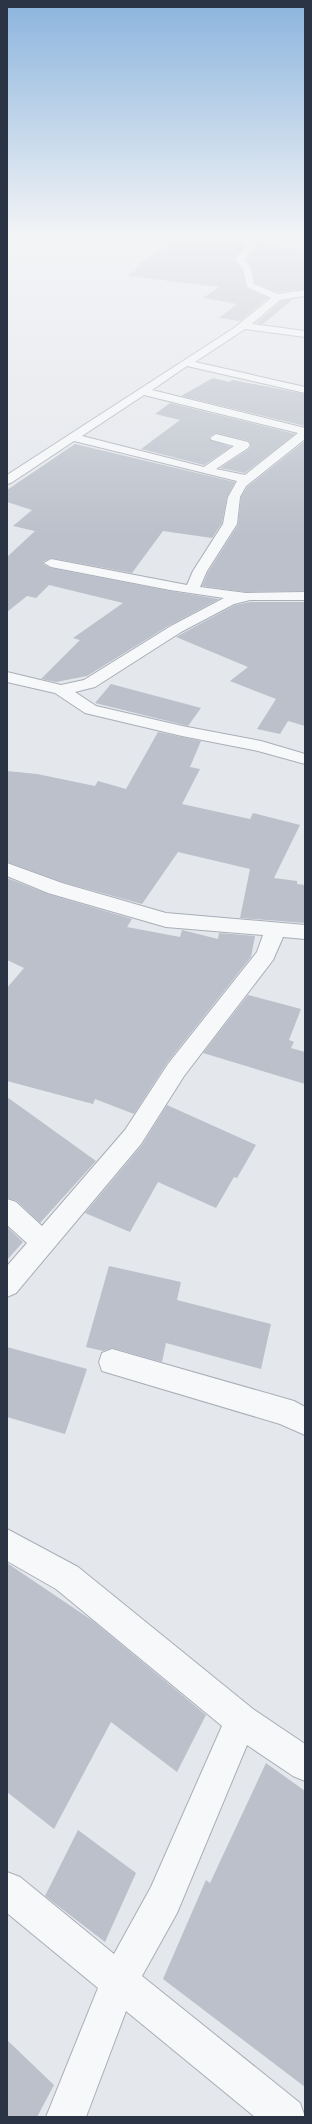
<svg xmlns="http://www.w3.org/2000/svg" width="312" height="2124" viewBox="0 0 312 2124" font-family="'DejaVu Sans',sans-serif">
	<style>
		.building { fill: #bbc0ca }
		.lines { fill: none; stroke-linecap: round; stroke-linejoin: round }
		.minor-casing { stroke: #a9aeb7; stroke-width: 2 }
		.minor { fill: #f7f8fa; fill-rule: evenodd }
	</style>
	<rect width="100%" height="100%" fill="#e4e7ec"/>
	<path class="building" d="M182,238H207L246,244L234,260L242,270L246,288L268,298L240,321L219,318L237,304L203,298L219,287L128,276L142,265L138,264Z
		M261,244L305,250V289L278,292L255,283L252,268L246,259Z
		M293,299L263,324L256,323L281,301Z
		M213,378L229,382L233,380L305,394V426L181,396Z
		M170,403L295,434L245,473L220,468L249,449L251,446L249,441L216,433L209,437V439L231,447L204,465L141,449L180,420L155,414Z
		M305,441V591L246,592L202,586L208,572L238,525L241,497L247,487Z
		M75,444L235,482L227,497L222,523L212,538L163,531L132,573L51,558L43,562V564L51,568L170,591L219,599L170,625L87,676L56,682L41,679L80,640L73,638L123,603L49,585L36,598L27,596L7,612V557L35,531L13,526L32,510L7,502V490Z
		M250,602H305V726L288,721L280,734L257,729L276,699L230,681L248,667L176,637L235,605Z
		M111,684L201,708L188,726L95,703Z
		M158,732L201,741L190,767L200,769L182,804L250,819L253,813L300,825L274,878L297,881V884L305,885V923L240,918L250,869L178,852L142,904L62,882L7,862V771L37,774L95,786L98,781L126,789Z
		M7,878L48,894L132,919L127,927L180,937L182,930L218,939L219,933L255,936L251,957L167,1063L134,1114L95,1099L93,1104L7,1081V988L24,968L7,960Z
		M248,995L301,1009L289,1040L294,1042L291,1048L305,1052V1084L203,1053Z
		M7,1097L96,1161L40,1223L17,1201L7,1198Z
		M167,1105L256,1145L237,1178L234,1177L216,1208L158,1182L130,1232L85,1213L142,1145Z
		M7,1227L23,1242L7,1260Z
		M109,1266L181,1282L177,1300L271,1324L261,1369L166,1343L162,1362L112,1348L103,1351L86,1347Z
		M7,1347L87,1369L65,1434L7,1417Z
		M7,1563L93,1621L206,1715L177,1772L111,1722L54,1829L7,1792Z
		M266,1763L305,1791V2087L163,1979L206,1880L210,1883Z
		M78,1830L136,1873L105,1942L45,1896Z
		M7,2040L54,2085L37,2117H7Z"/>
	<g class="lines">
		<g class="minor-casing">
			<path id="minor" d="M256,238H265L244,259L251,268L254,284L278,294L305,290V296L280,300L252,324L305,331V337L245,329L195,362L305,387V393L187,366L152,390L305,428V439L246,486L240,497L237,524L207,571L200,587L246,593L305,592V600H250L234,604L181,632L95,687L75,692L96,706L182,726L261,741L305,754V764L258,751L182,736L85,713L55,693L7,682V672L61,685L84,680L171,626L224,598L170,590L51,567L44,563L51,559L187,585L193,571L223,524L228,497L237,481L74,441L11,483L7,484V475L234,328L271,298L247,287L243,269L235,259L244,247ZM144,395L298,433L245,475L216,469L248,448L250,445L248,442L216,434L210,438L212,440L234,446L204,467L82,436Z
				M7,863L62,883L166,913L305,925V939L283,937L273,960L184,1076L141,1144L16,1293L7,1297V1266L27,1243L7,1225V1199L16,1202L42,1226L125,1130L168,1064L257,952L263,935L166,927L48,893L7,876Z
				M112,1349L294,1401L305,1407V1435L280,1424L102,1371L99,1362L102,1353Z
				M7,1529L78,1567L253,1709L305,1744V1781L293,1776L247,1745L177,1913L142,1976L300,2103L305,2117H255L126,2011L86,2117H46L98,1988L7,1913V1872L20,1877L114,1954L151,1887L222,1726L56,1589L7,1561Z"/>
		</g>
		<use href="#minor" class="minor"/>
	</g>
	<linearGradient id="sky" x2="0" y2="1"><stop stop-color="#8bb4dd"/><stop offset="0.44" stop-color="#f3f4f6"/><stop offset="1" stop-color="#f3f4f6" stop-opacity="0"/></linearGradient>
	<rect width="312" height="535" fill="url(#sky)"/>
	<rect width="312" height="2124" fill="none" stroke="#2b3445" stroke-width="16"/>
</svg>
